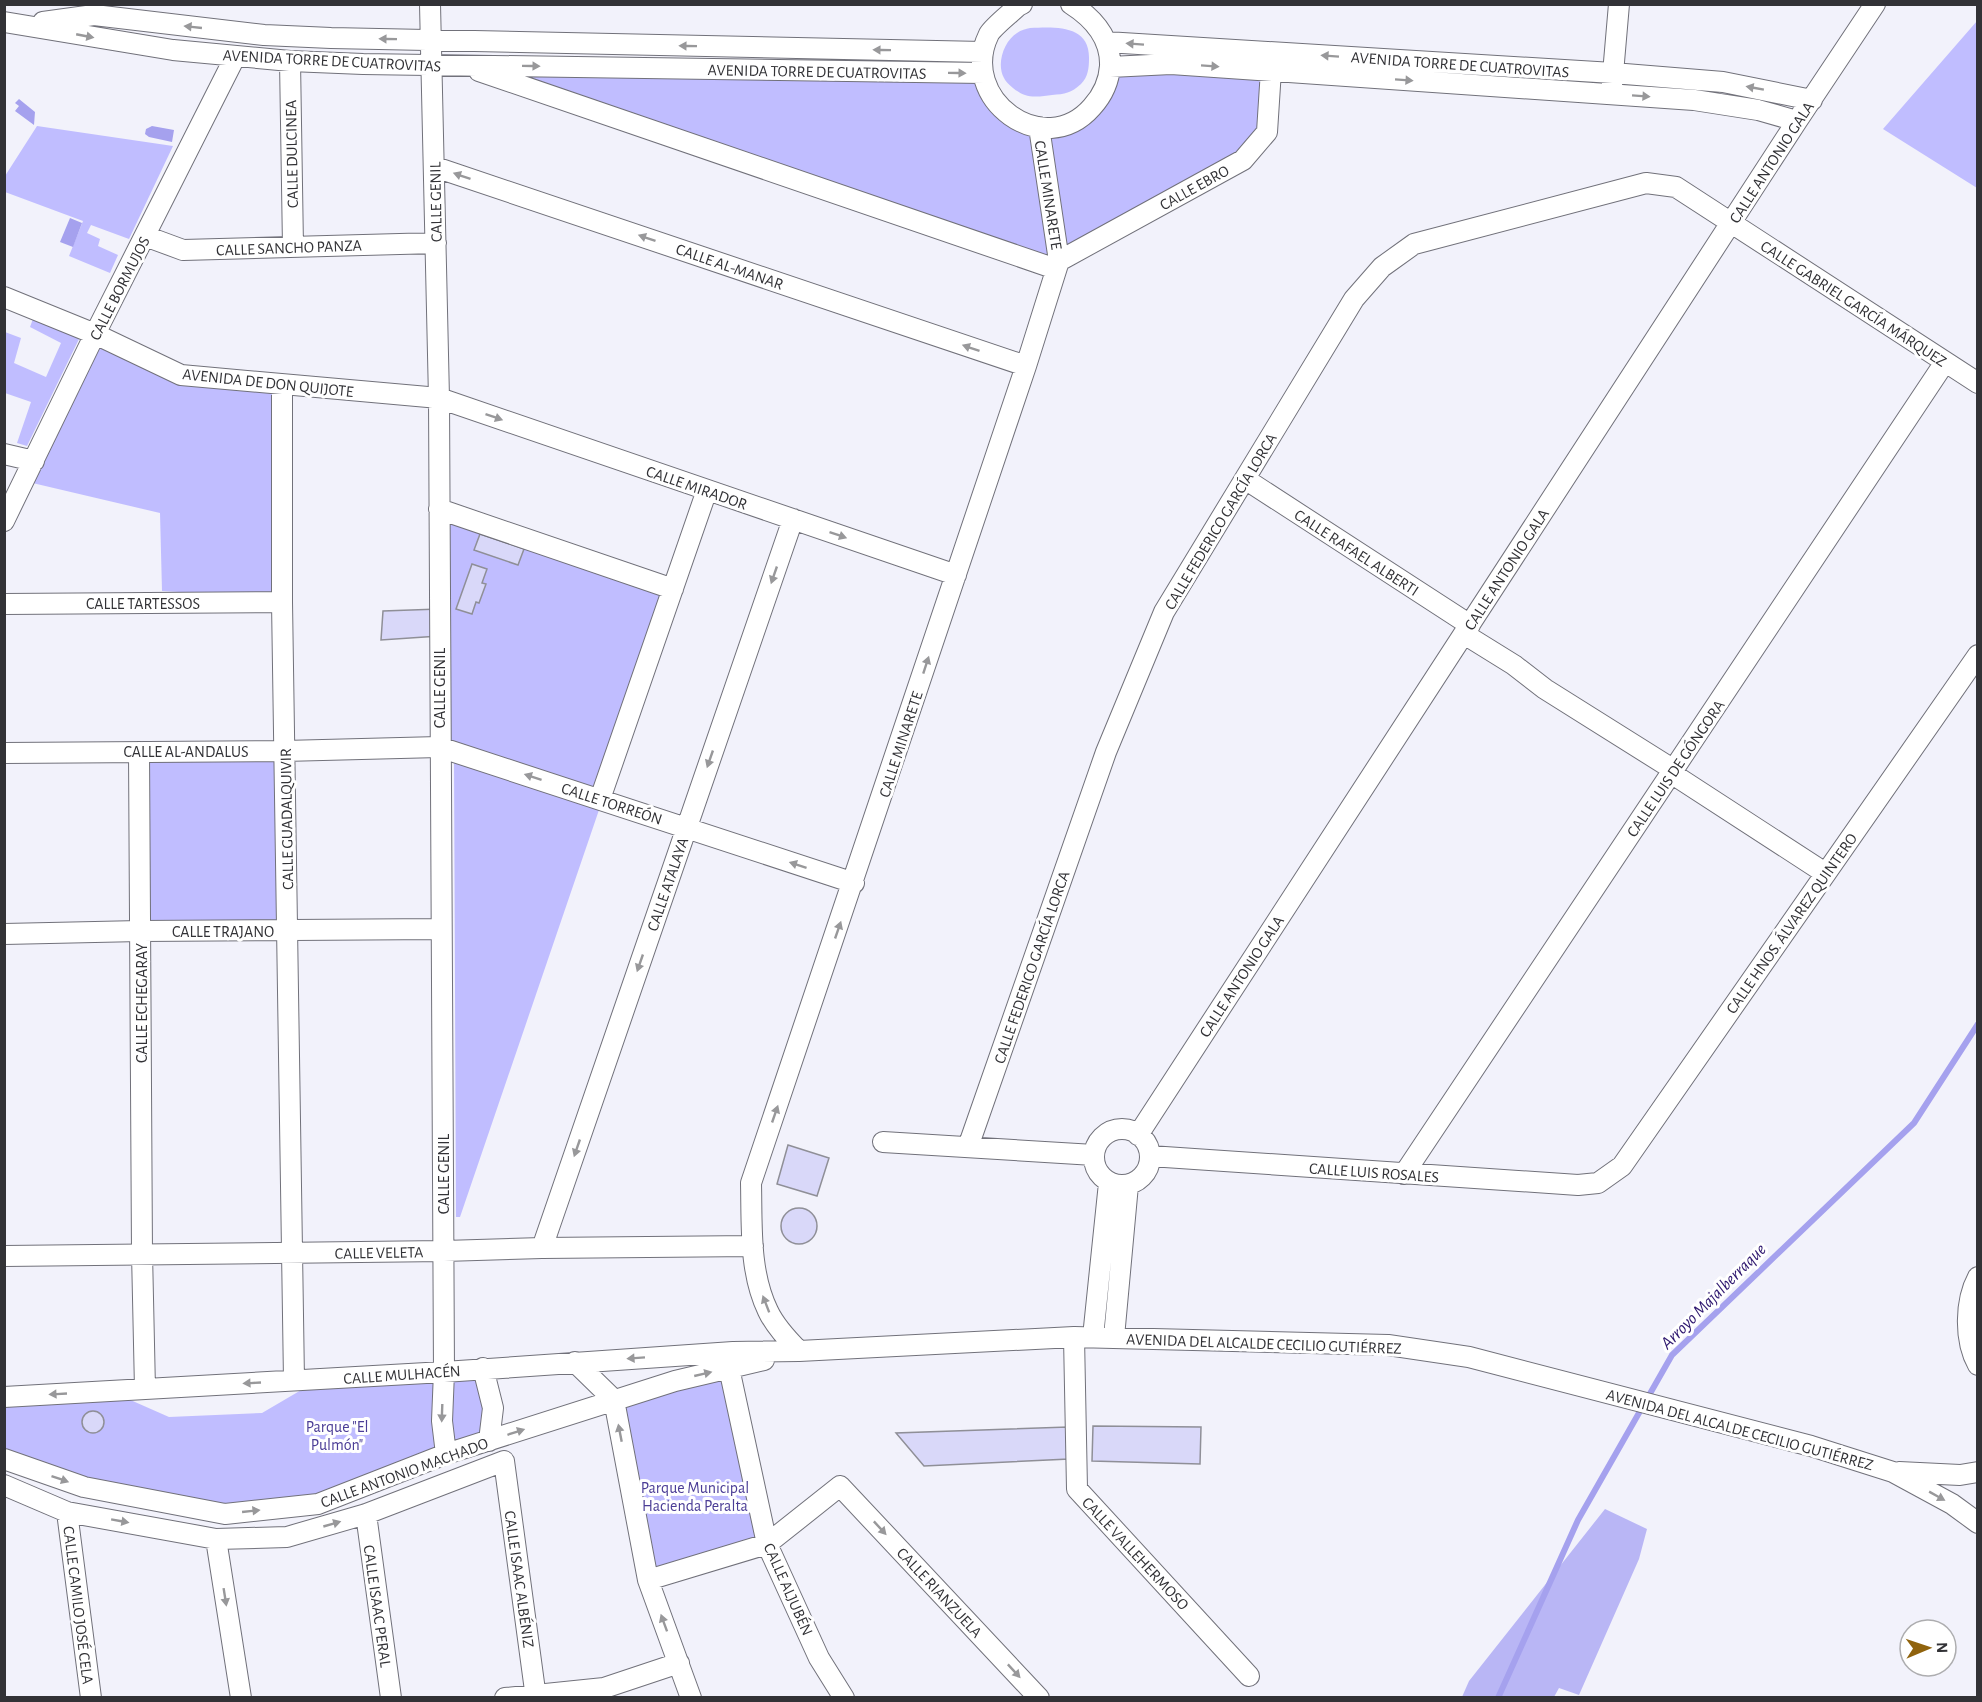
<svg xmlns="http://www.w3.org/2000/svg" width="1982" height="1702" viewBox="0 0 1982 1702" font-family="'Alegreya Sans',sans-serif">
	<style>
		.green { fill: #c0bdff }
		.forest { fill: #b9b6f5 }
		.water { fill: #a5a1ee }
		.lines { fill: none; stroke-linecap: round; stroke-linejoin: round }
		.stream { stroke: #a5a1ee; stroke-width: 6 }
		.building { fill: #d9d8f9; stroke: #8f8f97; stroke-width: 1.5 }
		.minor-casing { stroke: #71717a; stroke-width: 22 }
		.minor { stroke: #fff; stroke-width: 20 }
		.oneway { fill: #98989a }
		.labels { text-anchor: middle; stroke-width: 6; stroke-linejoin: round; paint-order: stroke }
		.street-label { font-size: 16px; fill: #323236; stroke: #fff }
		.park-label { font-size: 16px; fill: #4b3d96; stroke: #fff }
		.water-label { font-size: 18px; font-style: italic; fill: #2d166e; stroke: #fff }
	</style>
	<rect width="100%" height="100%" fill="#f2f2fb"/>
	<path class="green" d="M1977,21V188L1883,129Z
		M1030,28C1054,27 1090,24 1089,59C1089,68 1088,77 1081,84C1071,93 1065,94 1052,95C1044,96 1033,98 1025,95C1018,93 1007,84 1004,78C996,64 1004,41 1017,33C1021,30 1026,29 1030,28Z
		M462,65L983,73L1008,115L1069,123L1110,67L1271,70L1267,132L1243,160L1059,261Z
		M37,126L173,146L129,239L91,225L87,233L100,239L98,246L118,255L110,273L69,256L83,221L5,192V176Z
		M34,316L79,339L27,446L17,443L31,402L5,393L4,334L5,332L21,338L14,363L46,377L61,343L30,327Z
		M95,334L181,375L282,385L279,598L162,591L160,513L24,481Z
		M439,509L673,589L600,799L439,747Z
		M284,751L287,931H140L139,752Z
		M454,762L600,807L460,1217H456Z
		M483,1368L489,1441L318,1504L225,1514L5,1459V1397L110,1391L169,1417L262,1413L320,1379Z
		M729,1368L767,1544L648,1580L614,1400Z"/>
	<path class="forest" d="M1605,1509L1647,1529L1639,1559L1579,1695L1559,1688L1554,1697H1462L1469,1681Z"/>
	<path class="water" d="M19,99L35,112L34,125L15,111L19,106L15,103Z
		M152,126L174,130L172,142L149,137L145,134L146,129Z
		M70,218L82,223L73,247L60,242Z"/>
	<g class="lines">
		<path class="stream" d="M1498,1698L1578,1520L1672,1355L1914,1123L1978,1024"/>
	</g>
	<path class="building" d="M480,534L524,549L518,565L474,550Z
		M472,564L487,569L482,583L486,584L479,603L476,602L472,614L456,609Z
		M439,609V636L381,640L383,611Z
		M788,1145L829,1158L817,1196L777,1184Z
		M781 1226a18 18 0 1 1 36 0a18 18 0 1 1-36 0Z
		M82 1422a11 11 0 1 1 22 0a11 11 0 1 1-22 0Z
		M1093,1426L1201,1427L1200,1464L1092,1461Z
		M1068,1427L1069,1459L924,1466L896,1433Z"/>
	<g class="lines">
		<g class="minor-casing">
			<path id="minor" d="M430,4L439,398L444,1372L442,1421L446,1454
				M1022,4L1018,6C1011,13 994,26 989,34C957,99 1044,162 1092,107C1102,96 1109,82 1110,66C1111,38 1093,18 1071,4
				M4,22L173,50L290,61L363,64L983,73
				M43,22L94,15L264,35L331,38L983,52
				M1106,42L1613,73L1723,82L1812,100
				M290,61L293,247
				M1110,67L1171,64L1694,100L1758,110L1797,121
				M479,71L1056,269
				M1612,85L1619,4
				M435,167L1026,366
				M145,236L183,250L436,243
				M1059,261L1243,160L1267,132L1271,70
				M4,297L95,334L181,375L439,398L956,575
				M282,385V602L294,1380
				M4,454L34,461
				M1245,479L1470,625
				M439,509L673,589
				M4,521L95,334L235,57
				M4,604L282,602
				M1464,634L1514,665L1545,689L1674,770
				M139,752L142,1253L145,1389
				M4,753L284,751L439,747L854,883
				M1671,773L1825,873
				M600,799L707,490
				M4,934L140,931L441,929
				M1094 1157a28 28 0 1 1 56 0a28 28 0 1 1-56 0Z
				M1138,1135L1797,121L1875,4
				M883,1142L1094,1155
				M968,1147L1106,752L1164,612L1354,299L1382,267L1414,244L1646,183L1676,187L1978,383
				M1150,1156L1578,1185L1598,1183L1622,1166L1978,655
				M1404,1174L1945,362
				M542,1248L793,519
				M4,1256L444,1251L542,1248L753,1246
				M1978,1277C1965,1301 1964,1340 1978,1365
				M1074,1337L1077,1489L1249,1676
				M1093,1337L1109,1183
				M1114,1337L1128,1185
				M799,1351C787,1339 775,1326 768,1311C749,1272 752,1225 751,1183L1026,366L1059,261L1039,127
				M575,1362L614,1400L648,1580L691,1698
				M483,1368L493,1408L489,1441
				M729,1368L767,1544L819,1658L844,1698
				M4,1397L444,1372L733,1352L799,1351L1074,1337L1388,1345L1469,1357L1811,1446L1893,1472L1952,1504L1978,1523
				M4,1459L84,1487L225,1514L318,1504L446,1454L675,1381L764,1360
				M1899,1472L1960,1475L1978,1472
				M4,1485L67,1512L216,1539L287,1537L366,1514L504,1461L536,1698
				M67,1512L91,1698
				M366,1514L391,1698
				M216,1539L241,1698
				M648,1580L767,1544L840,1486L1039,1698
				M505,1698L604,1688L679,1663"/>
		</g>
		<use href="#minor" class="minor"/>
	</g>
	<defs><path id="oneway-solid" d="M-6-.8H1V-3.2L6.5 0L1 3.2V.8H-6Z" transform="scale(1.5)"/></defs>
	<g class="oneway">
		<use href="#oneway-solid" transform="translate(193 27) rotate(-174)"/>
		<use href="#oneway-solid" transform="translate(85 36) rotate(11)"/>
		<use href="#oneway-solid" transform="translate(388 39) rotate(-179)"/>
		<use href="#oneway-solid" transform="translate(1135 44) rotate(-176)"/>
		<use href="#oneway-solid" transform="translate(688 46) rotate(-179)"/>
		<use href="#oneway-solid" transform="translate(882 50) rotate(-179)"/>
		<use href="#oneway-solid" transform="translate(1330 56) rotate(-176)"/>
		<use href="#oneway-solid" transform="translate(531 66) rotate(1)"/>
		<use href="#oneway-solid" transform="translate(1210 66) rotate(4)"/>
		<use href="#oneway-solid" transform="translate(957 73) rotate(1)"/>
		<use href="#oneway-solid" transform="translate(1404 80) rotate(4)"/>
		<use href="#oneway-solid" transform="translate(1755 88) rotate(-170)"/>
		<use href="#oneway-solid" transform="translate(1641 96) rotate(4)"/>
		<use href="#oneway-solid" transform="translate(462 176) rotate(-161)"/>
		<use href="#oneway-solid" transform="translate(647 238) rotate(-161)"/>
		<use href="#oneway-solid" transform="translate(971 348) rotate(-161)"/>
		<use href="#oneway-solid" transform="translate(494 417) rotate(19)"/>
		<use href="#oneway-solid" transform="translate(838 535) rotate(19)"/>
		<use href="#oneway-solid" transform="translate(774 575) rotate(109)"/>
		<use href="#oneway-solid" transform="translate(926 665) rotate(-72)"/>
		<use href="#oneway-solid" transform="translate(710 759) rotate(109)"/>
		<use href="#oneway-solid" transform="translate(533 777) rotate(-162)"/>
		<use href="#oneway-solid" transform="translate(798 865) rotate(-162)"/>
		<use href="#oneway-solid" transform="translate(838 930) rotate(-71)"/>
		<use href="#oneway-solid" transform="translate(640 963) rotate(109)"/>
		<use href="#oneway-solid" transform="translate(775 1114) rotate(-71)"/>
		<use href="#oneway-solid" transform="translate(577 1148) rotate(109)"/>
		<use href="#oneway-solid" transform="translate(766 1304) rotate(-111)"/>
		<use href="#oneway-solid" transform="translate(636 1358) rotate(176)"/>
		<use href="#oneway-solid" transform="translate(703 1374) rotate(-13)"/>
		<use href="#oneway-solid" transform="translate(252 1383) rotate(177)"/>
		<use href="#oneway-solid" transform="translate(58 1394) rotate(177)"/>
		<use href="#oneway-solid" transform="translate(442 1413) rotate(92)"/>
		<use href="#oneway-solid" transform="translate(516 1432) rotate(-18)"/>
		<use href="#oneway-solid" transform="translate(620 1433) rotate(-101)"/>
		<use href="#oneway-solid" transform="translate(60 1479) rotate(19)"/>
		<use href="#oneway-solid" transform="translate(1937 1496) rotate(29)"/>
		<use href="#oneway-solid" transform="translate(251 1511) rotate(-6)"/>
		<use href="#oneway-solid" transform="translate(120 1521) rotate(10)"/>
		<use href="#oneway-solid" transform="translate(332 1524) rotate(-16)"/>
		<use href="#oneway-solid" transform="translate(880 1528) rotate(47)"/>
		<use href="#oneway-solid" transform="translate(225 1597) rotate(81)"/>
		<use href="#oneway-solid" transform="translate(664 1623) rotate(-110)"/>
		<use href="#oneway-solid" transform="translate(1014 1671) rotate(47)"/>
	</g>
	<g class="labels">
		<g class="street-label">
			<text transform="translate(332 60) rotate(3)" y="6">AVENIDA TORRE DE CUATROVITAS</text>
			<text transform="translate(1460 64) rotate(4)" y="6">AVENIDA TORRE DE CUATROVITAS</text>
			<text transform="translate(817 71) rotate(1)" y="6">AVENIDA TORRE DE CUATROVITAS</text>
			<text transform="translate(291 154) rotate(-91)" y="6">CALLE DULCINEA</text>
			<text transform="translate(1771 162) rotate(-57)" y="6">CALLE ANTONIO GALA</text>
			<text transform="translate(1194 187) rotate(-29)" y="6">CALLE EBRO</text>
			<text transform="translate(1049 195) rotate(81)" y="6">CALLE MINARETE</text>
			<text transform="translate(435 202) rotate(-91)" y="6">CALLE GENIL</text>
			<text transform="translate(289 247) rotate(-2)" y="6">CALLE SANCHO PANZA</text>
			<text transform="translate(730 266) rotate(19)" y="6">CALLE AL-MANAR</text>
			<text transform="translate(119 288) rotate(-63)" y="6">CALLE BORMUJOS</text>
			<text transform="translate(1854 303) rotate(33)" y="6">CALLE GABRIEL GARCÍA MÁRQUEZ</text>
			<text transform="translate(268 382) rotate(6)" y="6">AVENIDA DE DON QUIJOTE</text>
			<text transform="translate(697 487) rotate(19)" y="6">CALLE MIRADOR</text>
			<text transform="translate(1220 521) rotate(-59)" y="6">CALLE FEDERICO GARCÍA LORCA</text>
			<text transform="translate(1357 552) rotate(33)" y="6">CALLE RAFAEL ALBERTI</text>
			<text transform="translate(1506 569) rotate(-57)" y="6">CALLE ANTONIO GALA</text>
			<text x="143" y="609">CALLE TARTESSOS</text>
			<text transform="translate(439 688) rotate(-90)" y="6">CALLE GENIL</text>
			<text transform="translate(900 744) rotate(-72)" y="6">CALLE MINARETE</text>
			<text x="186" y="757">CALLE AL-ANDALUS</text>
			<text transform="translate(1675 768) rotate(-56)" y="6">CALLE LUIS DE GÓNGORA</text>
			<text transform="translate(612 803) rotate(18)" y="6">CALLE TORREÓN</text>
			<text transform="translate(286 819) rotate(-91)" y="6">CALLE GUADALQUIVIR</text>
			<text transform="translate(667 884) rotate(-71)" y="6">CALLE ATALAYA</text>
			<text transform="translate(1791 923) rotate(-55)" y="6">CALLE HNOS. ÁLVAREZ QUINTERO</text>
			<text x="223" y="937">CALLE TRAJANO</text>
			<text transform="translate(1031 967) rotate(-71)" y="6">CALLE FEDERICO GARCÍA LORCA</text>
			<text transform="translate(1241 976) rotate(-57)" y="6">CALLE ANTONIO GALA</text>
			<text transform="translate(141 1003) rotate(-90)" y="6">CALLE ECHEGARAY</text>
			<text transform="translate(1374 1172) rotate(4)" y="6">CALLE LUIS ROSALES</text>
			<text transform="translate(443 1174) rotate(-90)" y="6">CALLE GENIL</text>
			<text transform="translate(379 1252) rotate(-1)" y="6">CALLE VELETA</text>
			<text transform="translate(1264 1343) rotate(2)" y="6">AVENIDA DEL ALCALDE CECILIO GUTIÉRREZ</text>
			<text transform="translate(402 1374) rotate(-4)" y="6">CALLE MULHACÉN</text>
			<text transform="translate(1740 1429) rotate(15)" y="6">AVENIDA DEL ALCALDE CECILIO GUTIÉRREZ</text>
			<text transform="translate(404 1472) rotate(-20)" y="6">CALLE ANTONIO MACHADO</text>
			<text transform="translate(1136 1553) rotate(47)" y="6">CALLE VALLEHERMOSO</text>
			<text transform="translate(520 1579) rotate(82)" y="6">CALLE ISAAC ALBÉNIZ</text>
			<text transform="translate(789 1589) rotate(66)" y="6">CALLE ALJUBÉN</text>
			<text transform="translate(940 1592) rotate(47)" y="6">CALLE RIANZUELA</text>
			<text transform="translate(79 1605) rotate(83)" y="6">CALLE CAMILO JOSÉ CELA</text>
			<text transform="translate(378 1606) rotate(82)" y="6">CALLE ISAAC PERAL</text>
		</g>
		<g class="park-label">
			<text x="337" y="1432">Parque "El<tspan x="337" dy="18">Pulmón"</tspan></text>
			<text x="695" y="1493">Parque Municipal<tspan x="695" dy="18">Hacienda Peralta</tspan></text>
		</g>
		<g class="water-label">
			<text transform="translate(1713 1296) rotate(-45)" y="6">Arroyo Majalberraque</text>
		</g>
	</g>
	<rect width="1982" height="1702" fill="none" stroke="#323236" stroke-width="12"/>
	<g transform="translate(1928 1648) rotate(88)"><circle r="28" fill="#ffffff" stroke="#adadaf" stroke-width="1.5"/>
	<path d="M0-4.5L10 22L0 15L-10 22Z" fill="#90630d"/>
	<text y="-9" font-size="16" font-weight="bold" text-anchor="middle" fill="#323236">N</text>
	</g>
</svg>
